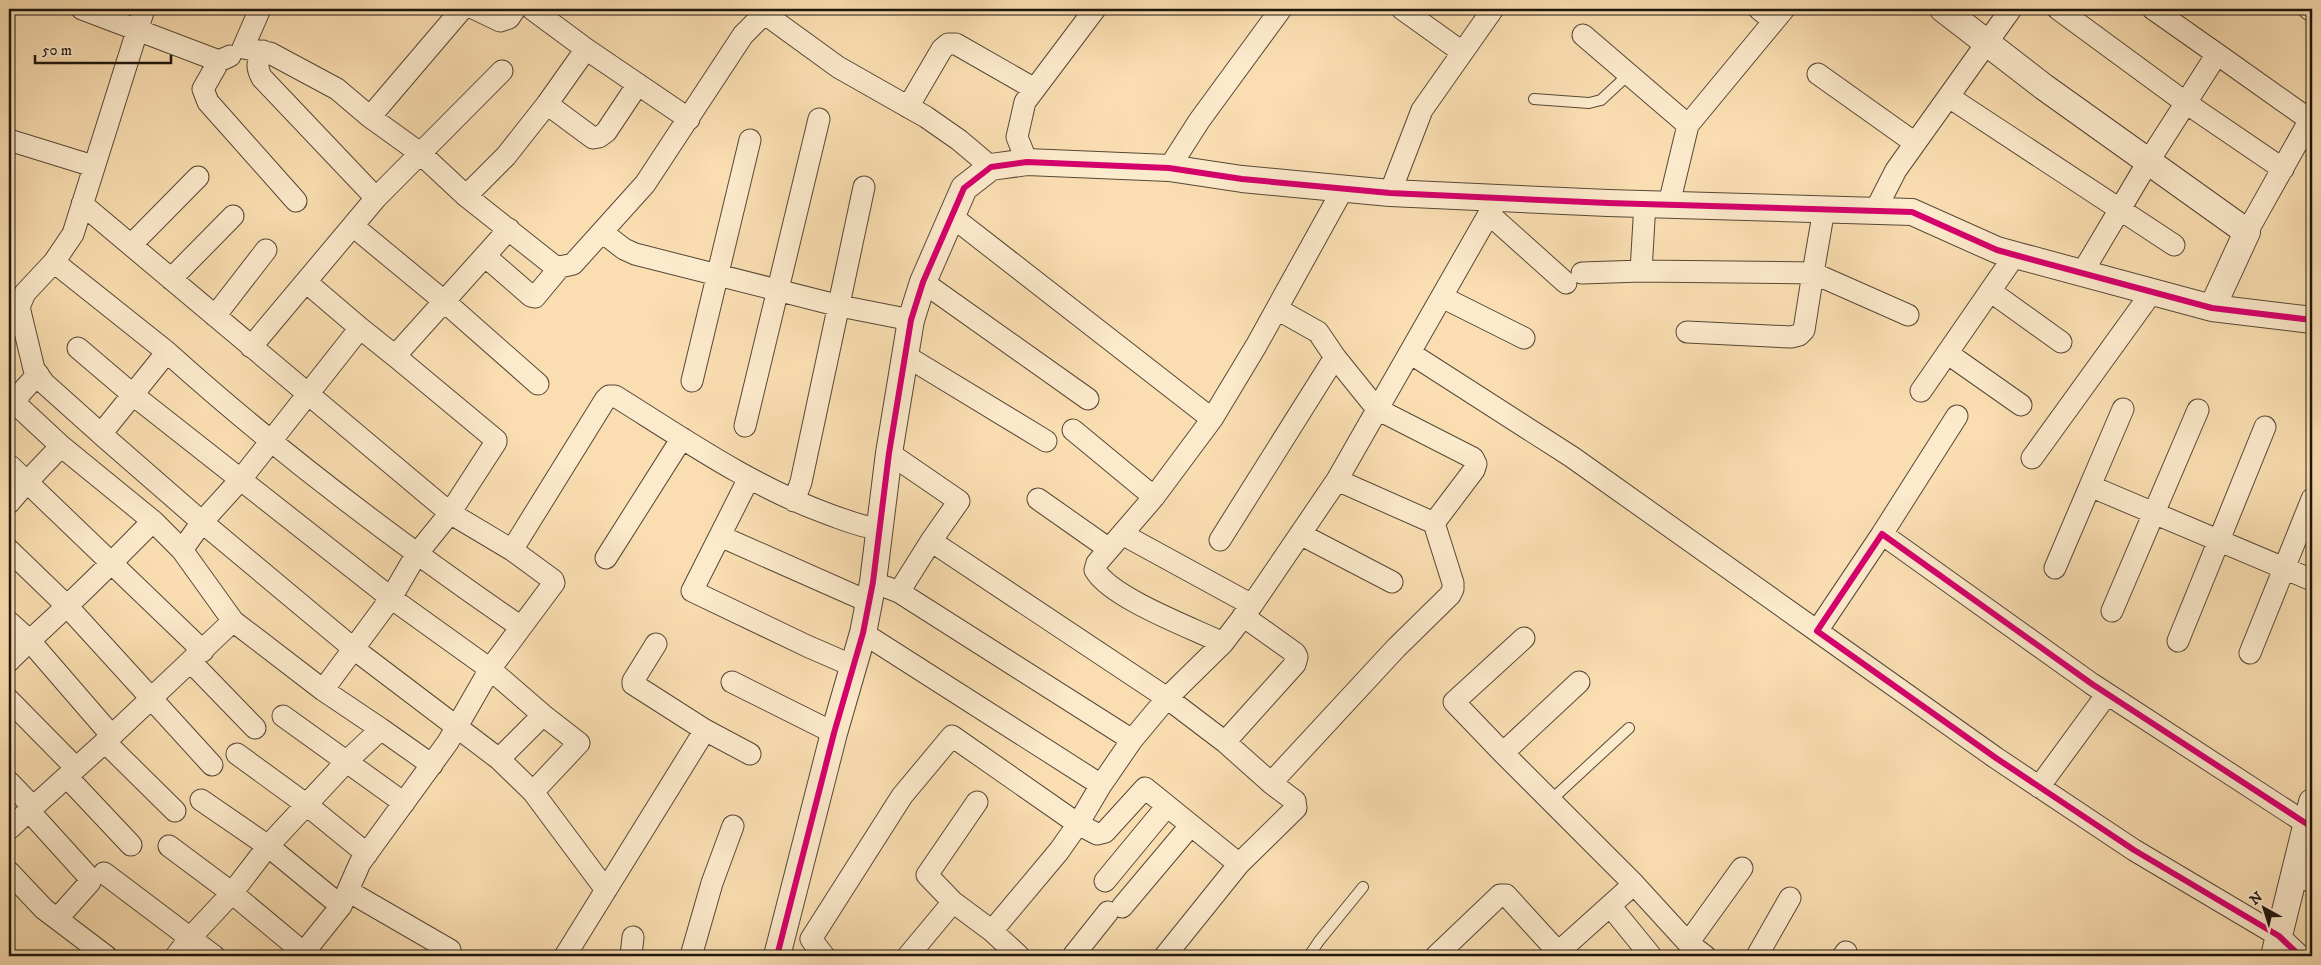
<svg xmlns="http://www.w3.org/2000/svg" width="2321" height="965" viewBox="0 0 2321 965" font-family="'IM FELL DW Pica',serif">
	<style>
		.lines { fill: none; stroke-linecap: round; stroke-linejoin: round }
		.service-casing { stroke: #564837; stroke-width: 12 }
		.minor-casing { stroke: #564837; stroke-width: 23 }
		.tertiary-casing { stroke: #564837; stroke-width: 28 }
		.service { stroke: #fceacc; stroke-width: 10 }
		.minor { stroke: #fceacc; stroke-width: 21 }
		.tertiary { stroke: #fceacc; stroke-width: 26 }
		.cycleway-casing { stroke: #fceacc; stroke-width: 9 }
		.cycleway { stroke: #d6006c; stroke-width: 6 }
	</style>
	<rect width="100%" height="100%" fill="#fadeb1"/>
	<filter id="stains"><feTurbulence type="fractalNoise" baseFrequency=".004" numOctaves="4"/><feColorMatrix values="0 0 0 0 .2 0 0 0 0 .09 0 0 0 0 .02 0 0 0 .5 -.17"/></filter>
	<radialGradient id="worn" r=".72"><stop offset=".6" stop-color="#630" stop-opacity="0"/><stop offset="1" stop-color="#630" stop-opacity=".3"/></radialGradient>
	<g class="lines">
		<g class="service-casing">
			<path id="service" d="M1534,99L1589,103L1601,100L1629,74
				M1550,801L1629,728
				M1309,956L1319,941L1363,887"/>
		</g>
		<g class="minor-casing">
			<path id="minor" d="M82,9L219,61L230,56
				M260,9L243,48L270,53L337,89L370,117L420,153L466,196L553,265L560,267L573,264L645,184L743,35L769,9
				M475,9L500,21L509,18L515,9
				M532,9L586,49L689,119
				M758,9L838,67L926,117L959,140L991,167
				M1402,9L1462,52
				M1759,9L1774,21
				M2058,9L2186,103L2283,169
				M2153,9L2217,54
				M2309,9L2312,11
				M1583,35L1688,125
				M263,51C257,63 256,67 262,78L376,198
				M219,61L203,89L208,102L296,201
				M1818,74L1915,143
				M1949,97L2174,245
				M547,104L593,138L599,137L606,132L638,84
				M908,107L942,49L948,44H956L1026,84
				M370,117L462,9
				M9,140L93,166
				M1027,162L1017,137L1025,102L1095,9
				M1169,168L1199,121L1281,9
				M1343,189L1256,346L1212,419L1154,497L1097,563L1095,570C1111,598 1192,628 1223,643L1252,605L1337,480L1498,198
				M1390,193L1422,110L1493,9
				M466,196L506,156L547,104L586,49
				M82,204L450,513L496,442V440L395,356
				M1669,204L1688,125L1784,9
				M1875,211L1896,170L2011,9
				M1489,214L1566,283
				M950,215L1212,419
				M353,226L445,302L538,384
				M602,232L624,249L635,254L840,306L911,320
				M2247,232L2312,116
				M131,245L198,177
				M485,256L531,296L535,297L560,267
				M54,262L167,352L101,434L44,383L34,369L19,307L25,293L54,262L73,234L144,9
				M1641,271L1645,203
				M1582,273L1641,271L1813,273L1824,209
				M2082,273L2148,162L2217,54L2310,120
				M171,279L233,216
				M306,282L360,328
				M923,282L1088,399
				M1990,291L2061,342
				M1442,297L1524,338
				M215,316L266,250
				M1687,332L1791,337L1799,335L1804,330L1813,273L1908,315
				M251,347L376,198L502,71
				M78,348L132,394L391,598L490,669L543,715L579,743L533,792
				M167,352C278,452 397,542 521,627
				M1410,353L1572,457L1817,631
				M1947,353L2021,405
				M906,356L1046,441
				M38,374L18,396V406L61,446
				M692,381L750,140
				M1921,391L2015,255
				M745,426L819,119
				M1073,430L1154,497
				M101,434L202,522L354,649L499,759L533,792L606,890
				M889,453L959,501L931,541
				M2032,458L2152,292
				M9,465L27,482L9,503
				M749,478L692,591L807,646L853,666
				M1337,480L1434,523
				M2090,486L2123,409
				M1038,499L1109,549
				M794,501L801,482L864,187
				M153,521L182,550L202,522L241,479L360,328L395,356L509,229
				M1122,534L1252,605
				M1300,534L1392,582
				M1882,534L1957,416
				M720,536L869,602
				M1220,540L1335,357
				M9,550L67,606L212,765
				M182,550L233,621
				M606,558L682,438
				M2055,568L2090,486L2312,580
				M886,587L899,592L1132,740
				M899,592L931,541L1167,698L1132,740L1101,785
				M2112,611L2198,410
				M9,622L29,640L112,736
				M1524,638L1454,702L1503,753L1634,884
				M2178,641L2265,427
				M1223,643L1167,698L1225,742L1271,783L1396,648L1450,595L1453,589V583L1434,523L1474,470L1476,464L1473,458L1377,409L1335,357L1318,332L1277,309
				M656,644L633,681V684L705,730
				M2250,653L2312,499
				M9,661C28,642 48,624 68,605C97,578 125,549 153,521L61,446L27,482L203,651
				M191,662L255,728
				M732,682L834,733
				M323,690L381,729
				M9,700L76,768
				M283,716L404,803
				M105,742L175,811
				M1225,742L1295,664L1297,657L1295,653L1243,616
				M1503,753L1579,682
				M237,754L307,805L367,854
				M499,759L543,715
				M67,777L131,845
				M9,782L33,807
				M2039,787L2107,694
				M201,800L268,846L341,906
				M977,802L927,875L953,902L992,931L1019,956
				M29,811L87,875L90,882L57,919
				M9,829L105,742L233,621L323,690L391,598L416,555L450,513L512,550
				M169,846L232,893L304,953
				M9,872L44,909L106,956
				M104,873L214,956
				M2293,877L2312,881
				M1105,881L1167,806
				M348,891L450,950
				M1122,907L1191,825
				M1611,907L1651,956
				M992,931L1059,851L1078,824L1097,834L1105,832L1145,788L1239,864
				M1688,943L1742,868
				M176,956L190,938L232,893L268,846L347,761L381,729L432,765
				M301,956L341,906L360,863L448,742L490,669L554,583L553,580L512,550L605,400L609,396H615C684,439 751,486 828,514C845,520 861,527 879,529
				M565,956L705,730L750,754
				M631,956L633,937
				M691,956L712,883L733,826
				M824,956L811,939L902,796L952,736L1078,824L1101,785L863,633
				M908,956L953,902
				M1073,956L1108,912
				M1165,956L1239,864L1296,808L1295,801L1271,783
				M1436,956L1500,895H1506L1558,952
				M1554,956L1634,884L1688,943L1705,956
				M1757,956L1790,898
				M1843,956L1846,952
				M2300,956L2279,936L2134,850L1996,758L1817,631L1882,534L2092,684L2307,824"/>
		</g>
		<g class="tertiary-casing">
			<path id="tertiary" d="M1943,9L2044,87L2247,232L2212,308
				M777,956L834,733L863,633L873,582L889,453L911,320L923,282L964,188L991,167L1027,162L1169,168L1242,179L1390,193L1608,203L1912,212L1997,250L2015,255L2212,308L2312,320
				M2274,956L2312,802"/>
		</g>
		<use href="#service" class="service"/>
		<use href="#minor" class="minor"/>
		<use href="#tertiary" class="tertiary"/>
		<g class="cycleway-casing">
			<path id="cycleway" d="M777,956L834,733L863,633L873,582L889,453L911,320L923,282L964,188L991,167L1027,162L1169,168L1242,179L1390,193L1608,203L1912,212L1997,250L2015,255L2212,308L2312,320
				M2300,956L2279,936L2134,850L1996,758L1817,631L1882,534L2092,684L2307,824"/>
		</g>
		<use href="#cycleway" class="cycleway"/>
	</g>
	<rect width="2321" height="965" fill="none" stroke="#fadeb1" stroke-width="30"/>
	<rect x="10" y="10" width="2301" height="945" fill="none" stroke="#1f160e" stroke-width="2.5"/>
	<rect x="15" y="15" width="2291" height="935" fill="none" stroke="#1f160e"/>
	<g transform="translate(2264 908) rotate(321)" stroke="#fceacc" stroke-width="4" paint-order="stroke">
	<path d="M0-4L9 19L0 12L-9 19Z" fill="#1f160e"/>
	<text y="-8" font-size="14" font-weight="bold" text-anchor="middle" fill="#1f160e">N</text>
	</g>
	<path d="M35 55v8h136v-8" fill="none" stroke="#1f160e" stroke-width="2.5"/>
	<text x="42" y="55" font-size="15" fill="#1f160e" stroke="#fceacc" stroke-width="4" paint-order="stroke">50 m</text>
	<rect width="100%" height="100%" filter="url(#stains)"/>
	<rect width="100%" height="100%" fill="url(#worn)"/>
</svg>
